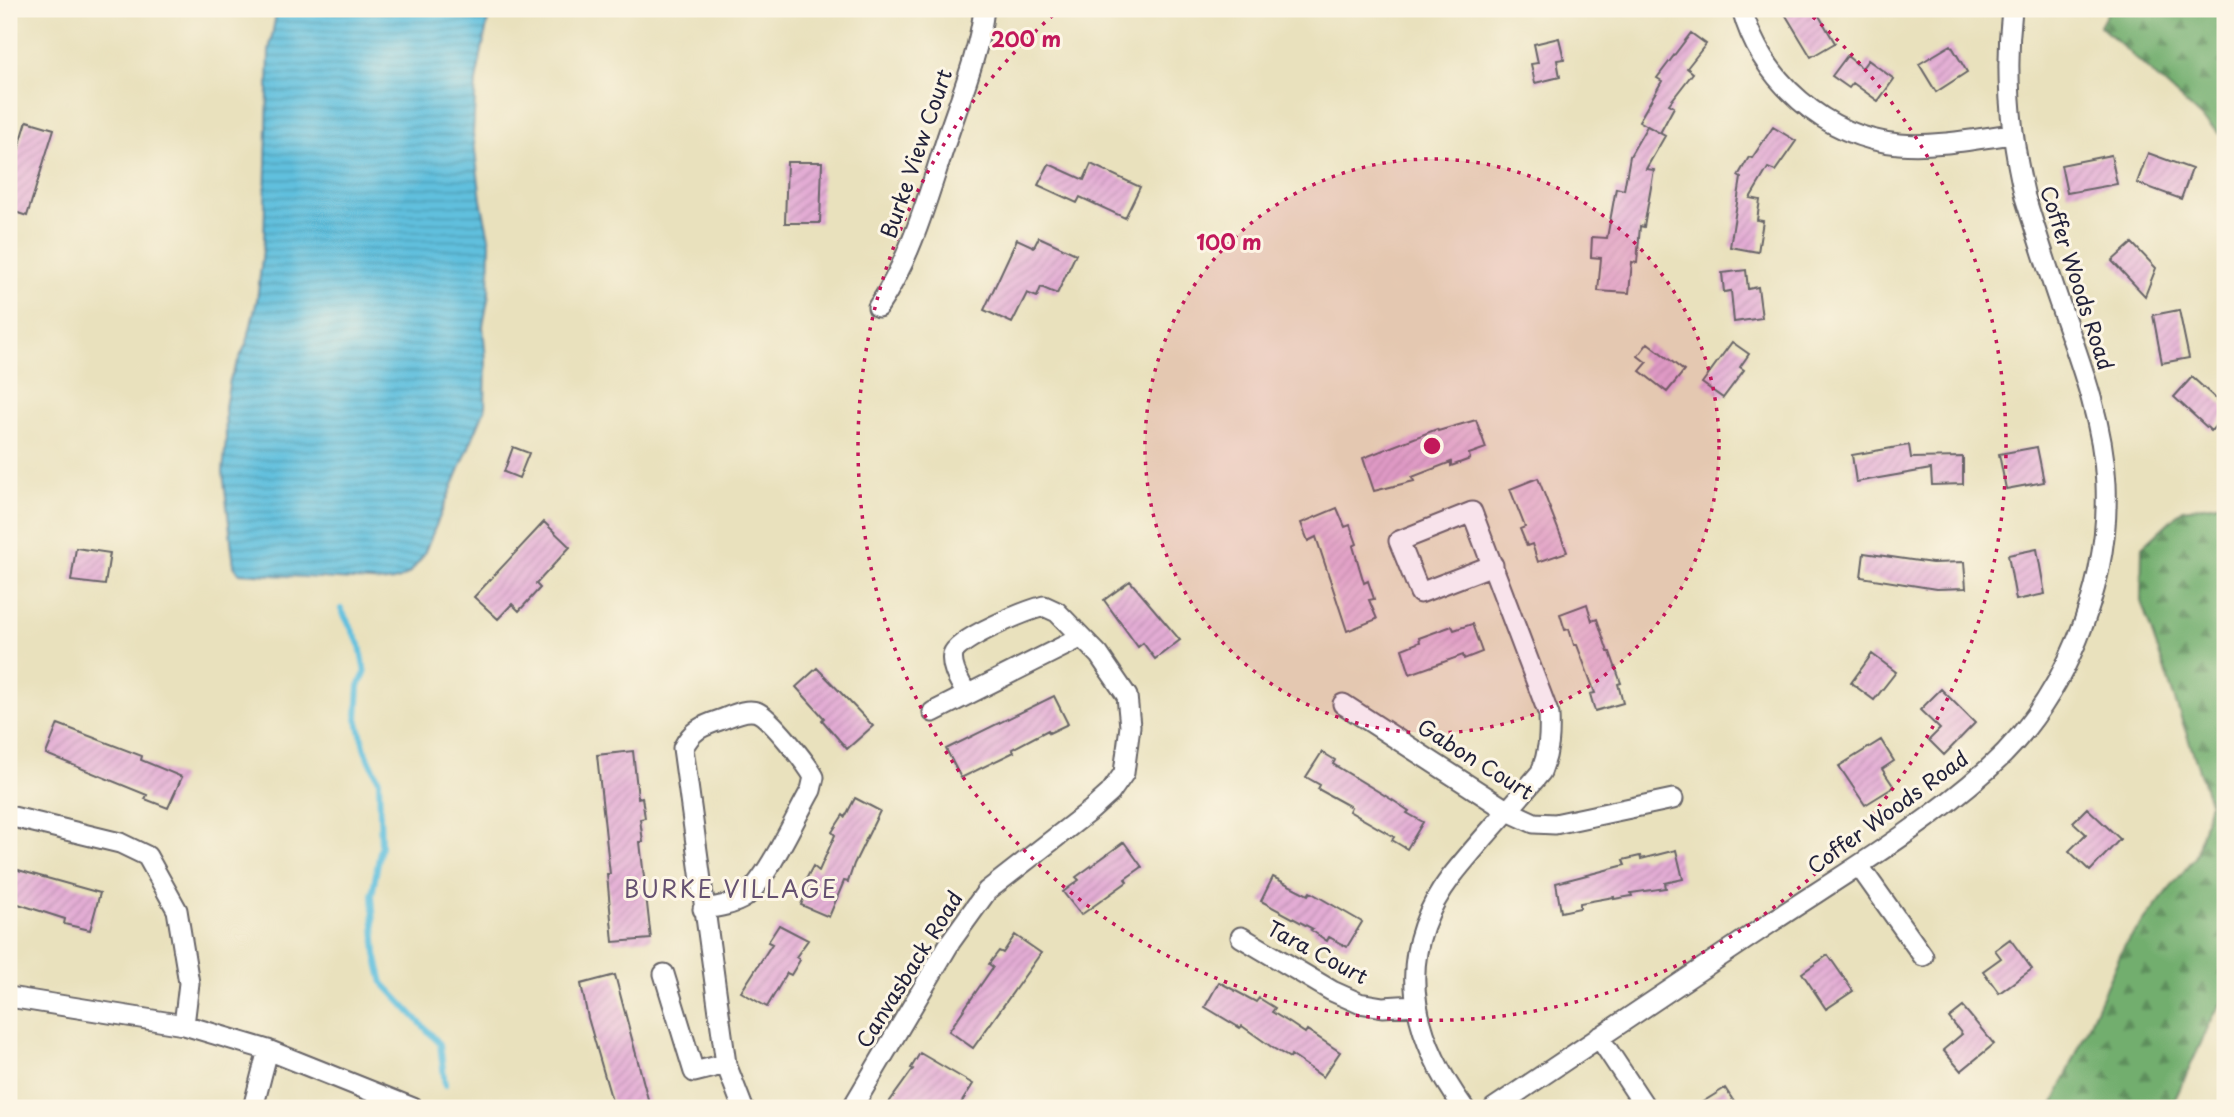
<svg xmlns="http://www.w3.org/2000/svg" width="2234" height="1117" viewBox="0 0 2234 1117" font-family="'Playpen Sans',sans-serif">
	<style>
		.forest { fill: url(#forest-firs); stroke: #4a6854; stroke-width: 2 }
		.water { fill: url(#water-rules); stroke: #41718c; stroke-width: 2 }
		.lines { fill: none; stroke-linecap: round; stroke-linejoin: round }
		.stream { stroke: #60c0de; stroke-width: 6 }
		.building { fill: url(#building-hatch) }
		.minor-casing { stroke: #686568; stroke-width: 23 }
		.minor { stroke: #fff; stroke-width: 19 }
		.ring { fill: none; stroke: #c2185b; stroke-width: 3.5; stroke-dasharray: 3.5 7 }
		.labels { text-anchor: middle; stroke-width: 6; stroke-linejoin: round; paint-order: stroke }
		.street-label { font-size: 21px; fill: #22223b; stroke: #fcf5e5 }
		.neighbourhood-label { font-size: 23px; letter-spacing: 2px; fill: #665271; stroke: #fcf5e5 }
		.centre { fill: #c2185b; stroke: #fcf5e5; stroke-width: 3.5 }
		.ring-label { font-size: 21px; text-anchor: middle; font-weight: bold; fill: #c2185b; stroke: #fcf5e5; stroke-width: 6; stroke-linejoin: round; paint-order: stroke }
	</style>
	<defs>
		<pattern id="forest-firs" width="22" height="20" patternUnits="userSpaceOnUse" patternTransform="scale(1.75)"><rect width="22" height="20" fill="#72ae6e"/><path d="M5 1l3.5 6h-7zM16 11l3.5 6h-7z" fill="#5d8d5c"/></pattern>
		<pattern id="water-rules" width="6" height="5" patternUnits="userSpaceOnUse" patternTransform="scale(1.75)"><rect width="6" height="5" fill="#60c0de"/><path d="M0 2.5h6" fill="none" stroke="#4f9cb5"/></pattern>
		<pattern id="building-hatch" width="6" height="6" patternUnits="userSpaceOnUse" patternTransform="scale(1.75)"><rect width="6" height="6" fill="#e3acd4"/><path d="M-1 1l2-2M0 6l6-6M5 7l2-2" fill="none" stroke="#c294b7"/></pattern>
	</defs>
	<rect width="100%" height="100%" fill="#fcf5e5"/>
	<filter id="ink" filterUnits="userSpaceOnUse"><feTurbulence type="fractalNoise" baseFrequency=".0143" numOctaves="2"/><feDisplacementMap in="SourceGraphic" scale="14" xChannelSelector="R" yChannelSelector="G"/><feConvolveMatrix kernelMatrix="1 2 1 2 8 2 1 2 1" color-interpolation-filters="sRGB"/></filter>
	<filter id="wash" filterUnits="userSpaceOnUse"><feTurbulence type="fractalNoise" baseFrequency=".00686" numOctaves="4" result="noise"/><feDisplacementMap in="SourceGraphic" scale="28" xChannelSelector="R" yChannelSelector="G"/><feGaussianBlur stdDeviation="1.57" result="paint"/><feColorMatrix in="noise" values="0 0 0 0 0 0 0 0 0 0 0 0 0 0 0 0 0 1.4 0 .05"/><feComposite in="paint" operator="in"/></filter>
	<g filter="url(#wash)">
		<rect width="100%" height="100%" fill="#e9e1bd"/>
		<path class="forest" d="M2110,9H2225V139L2100,26Z
			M2225,503V997L2212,1019L2171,1108H2052L2124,946L2196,856L2210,802L2141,601L2142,547L2183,509Z"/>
		<path class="water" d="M277,9H490L476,81L473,133L481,200L490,242L489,294L483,326L486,360L485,409L424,554C413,570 407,580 387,582L239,573L234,566L223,472L226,440L225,407L230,379L247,342L257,300L264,241L269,51Z"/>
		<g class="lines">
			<path class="stream" d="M341,609L360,645L365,673L359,686L357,718L365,750L379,780L381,846L372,895L376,954L383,983L440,1044L445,1085"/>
		</g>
		<g id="blocks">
			<path class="building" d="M1782,9H1815L1835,43L1811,57Z
				M1691,33L1706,44L1687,68L1693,73L1669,104L1674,107L1660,133L1639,121L1662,81L1657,78Z
				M1559,38L1564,59L1557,60L1560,77L1535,83L1531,64L1538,63L1534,44Z
				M1951,45L1967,72L1936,92L1919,64Z
				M1847,56L1862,68L1868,60L1894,79L1878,101L1853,83L1849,88L1832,76Z
				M27,121L54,129L27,216L9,210L12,191L9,190V165L13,167Z
				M1647,126L1665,136L1646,169L1654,170L1644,227L1640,226L1637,263L1632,262L1629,293L1598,291L1601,258L1591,257L1592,237L1607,238L1616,188L1624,190L1630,156Z
				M1773,127L1796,141L1775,171L1768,168L1750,198L1760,200L1757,220L1763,221L1758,252L1730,247L1741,178L1738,176L1749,157L1752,158Z
				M2148,153L2192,169L2181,199L2137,183Z
				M2111,155L2117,184L2067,193L2061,165Z
				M787,162H822L820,223H785Z
				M1049,164L1084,180L1091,164L1140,187L1125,218L1080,197L1077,203L1038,185Z
				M1039,237L1076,254L1057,294L1041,287L1037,297L1027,293L1012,323L984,310L1017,239L1034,247Z
				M2132,243L2156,268L2145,296L2112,261Z
				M1746,270L1748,289L1758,287L1762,318L1734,322L1731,291L1724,292L1722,273Z
				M2179,310L2189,358L2162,363L2153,315Z
				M1732,342L1749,354L1740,367L1744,370L1723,398L1702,383Z
				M1648,343L1684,371L1667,392L1640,371L1647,363L1638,356Z
				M2192,377L2225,407V415L2211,431L2174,397Z
				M1476,420L1486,448L1469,454L1470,459L1451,466V462L1412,477L1414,481L1374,491L1363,458L1437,429L1438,431Z
				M1909,445L1911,458L1963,457V484L1932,485L1931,469L1856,482L1852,455Z
				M513,447L529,453L519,478L504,472Z
				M2037,447L2044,482L2006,489L1999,454Z
				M1538,478L1567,552L1538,562L1532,544L1527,546L1520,529L1525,527L1510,489Z
				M1337,508L1345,527L1350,525L1357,544L1353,546L1364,583L1368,581L1374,599L1369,600L1377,619L1347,631L1316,537L1308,541L1301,523Z
				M544,522L570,547L536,584L540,588L519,611L512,604L498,619L474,597Z
				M76,548L110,553L105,585L71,581Z
				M2037,549L2045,594L2016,600L2008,555Z
				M1864,553L1932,563L1964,562L1966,588L1936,589L1861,577Z
				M1130,581L1180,640L1155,659L1143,643L1138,647L1104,600Z
				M1587,604L1592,621L1597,619L1608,652H1610L1621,683L1618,684L1623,703L1595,711L1590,694L1595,693L1577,645H1574L1569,629L1565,630L1560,614Z
				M1472,624L1482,652L1464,659L1463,655L1410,674L1402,649L1420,642L1419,638L1452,626L1454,630Z
				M1872,654L1896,672L1874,700L1851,683Z
				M817,668L873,726L847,749L822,720L824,718L796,687Z
				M1941,689L1975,723L1944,755L1929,740L1940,729L1920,710Z
				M1054,696L1068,724L1049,733L1048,730L1012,749L1014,752L961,778L946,749Z
				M58,724L142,756L141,760L182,777L168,808L145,799L147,795L46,754Z
				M1881,740L1894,761L1882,769L1894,787L1865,805L1839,766Z
				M633,751L638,798L642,797L645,818L640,819L643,842H640L651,939L613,942L607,874H610L597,755Z
				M1322,752L1335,760L1333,764L1394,801L1409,811L1407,813L1423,822L1407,849L1392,840L1394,837L1349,811L1351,807L1318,789L1320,785L1306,777Z
				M855,798L880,811L854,864L848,882L844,881L829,917L801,905L809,885L804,883L813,866L819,871L835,835L832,832L843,815L845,817Z
				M2087,808L2120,839L2090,871L2069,851L2086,834L2073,822Z
				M1124,842L1142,867L1125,879L1127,882L1081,915L1063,892L1079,880L1076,877Z
				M1676,850L1683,879L1665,883L1666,888L1631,893L1632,896L1614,899V897L1580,903V908L1561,912L1556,883L1625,865L1623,860L1640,856L1641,859Z
				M11,868L100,893L90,930L64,924L65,919L9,901Z
				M1273,877L1308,895L1310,892L1362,922L1347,947L1329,937L1327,941L1311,930L1313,929L1261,901Z
				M779,925L808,940L796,957L800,960L791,975L787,973L767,1007L741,992L772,944L768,942Z
				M1015,935L1041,953L973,1048L949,1031L993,967L989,964L999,951L1003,953Z
				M2010,939L2032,969L1999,993L1983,971L2001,958L1995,950Z
				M1828,955L1853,991L1826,1009L1802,973Z
				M615,975L649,1103L628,1108H614L588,1018L581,984Z
				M1219,982L1256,1002L1259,998L1275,1008L1272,1012L1290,1023L1305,1033L1307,1030L1340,1052L1323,1077L1291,1055L1290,1058L1273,1048L1242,1026L1240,1028L1205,1007Z
				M1963,1007L1994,1044L1961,1071L1943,1050L1962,1034L1949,1018Z
				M920,1053L973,1084L958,1108H885L913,1069L911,1068Z
				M1725,1088L1738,1108H1693Z"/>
		</g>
	</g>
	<g filter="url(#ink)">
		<use href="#blocks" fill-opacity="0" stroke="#686568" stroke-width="2"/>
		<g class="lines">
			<g class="minor-casing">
				<path id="minor" d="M1742,9C1761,80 1825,137 1899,144C1937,147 1974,139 2012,134
					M878,307C912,257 928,195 947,138C961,96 979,53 984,9
					M1343,704L1508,811L1534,823L1555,824L1673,799
					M933,712L1080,638
					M9,816L120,843L147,856L177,910L189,983L184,1025
					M1859,866L1923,956
					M703,909C717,907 733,905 745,897C768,878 795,818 811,790L814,777C807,764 770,717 757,712C746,708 731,716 720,720C702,726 692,730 683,748L726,1064L743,1108
					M1241,937L1332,991L1359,1003L1383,1007L1415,1005
					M664,974L694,1072L726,1064
					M9,997L184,1025L268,1050L413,1108
					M1599,1037L1646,1108
					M253,1108L268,1050
					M852,1108L951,941L987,891L1091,810L1110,793L1124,773L1130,726L1127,696L1099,655L1057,612L1044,606C1026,611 958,638 953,654C950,668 961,683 967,695
					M1464,1108C1411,1035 1392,955 1451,877C1479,841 1512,807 1541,772C1549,752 1550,736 1549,715L1472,512L1399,541L1420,593L1493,565
					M1494,1108C1587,1046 1680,983 1773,921C1846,873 1922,828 1988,769C2065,700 2110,587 2106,484C2103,421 2080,361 2059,302C2047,267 2036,232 2025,197C2010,135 2005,72 2012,9"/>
			</g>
			<use href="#minor" class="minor"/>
		</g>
	</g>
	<circle cx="1432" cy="446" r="287" fill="#c2185b" fill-opacity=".12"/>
	<g class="ring">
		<circle cx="1432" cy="446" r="287"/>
		<path d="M1805 10A574 574 0 1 1 1059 10"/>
	</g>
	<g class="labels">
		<g class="street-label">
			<text transform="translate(917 154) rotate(-71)" y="7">Burke View Court</text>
			<text transform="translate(2076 278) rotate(72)" y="7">Coffer Woods Road</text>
			<text transform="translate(1475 760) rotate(32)" y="7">Gabon Court</text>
			<text transform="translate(1888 813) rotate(-36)" y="7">Coffer Woods Road</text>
			<text transform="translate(1317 953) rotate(28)" y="7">Tara Court</text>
			<text transform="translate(910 970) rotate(-58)" y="7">Canvasback Road</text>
		</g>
		<g class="neighbourhood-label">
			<text x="731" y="898">BURKE VILLAGE</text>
		</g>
	</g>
	<circle cx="1432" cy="446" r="10" class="centre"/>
	<g class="ring-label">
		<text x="1026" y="47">200 m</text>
		<text x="1229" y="250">100 m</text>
	</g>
	<rect width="2234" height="1117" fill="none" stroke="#fcf5e5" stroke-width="35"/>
</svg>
